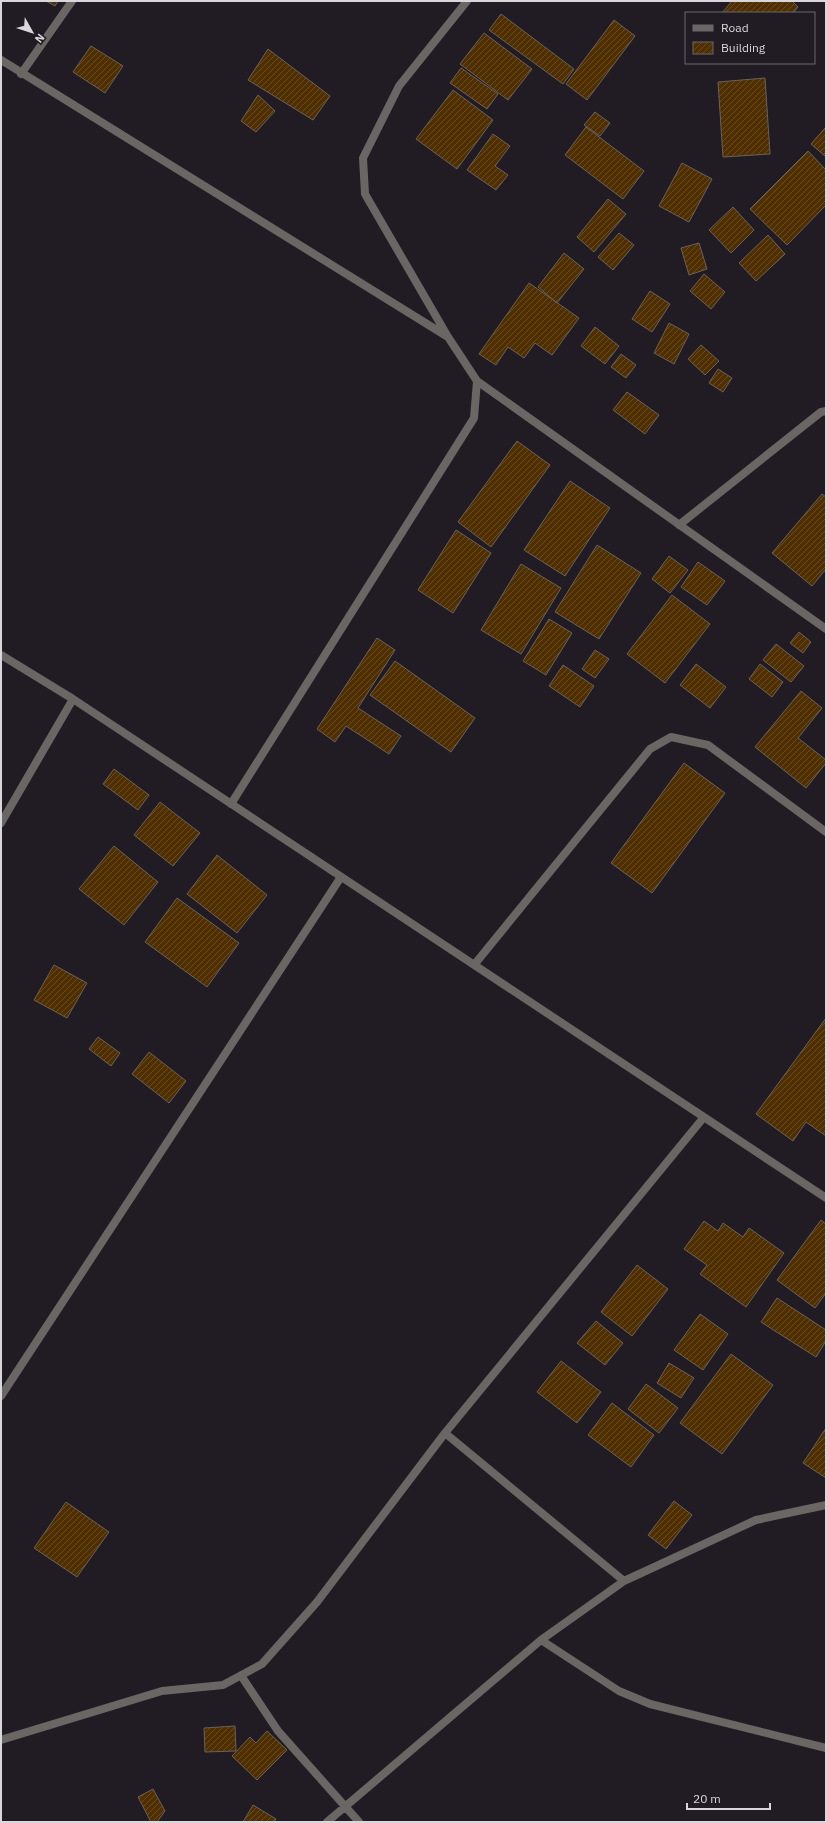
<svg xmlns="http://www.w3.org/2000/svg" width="827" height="1823" viewBox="0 0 827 1823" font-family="'IBM Plex Sans',sans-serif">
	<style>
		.building { fill: url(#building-hatch); stroke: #69625a }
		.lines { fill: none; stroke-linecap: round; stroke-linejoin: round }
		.street { stroke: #696663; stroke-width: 8 }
	</style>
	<defs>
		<pattern id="building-hatch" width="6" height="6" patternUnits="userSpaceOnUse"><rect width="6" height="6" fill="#4f2e00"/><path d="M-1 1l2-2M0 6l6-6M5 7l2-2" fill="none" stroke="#684c25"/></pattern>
	</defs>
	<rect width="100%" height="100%" fill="#211c24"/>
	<path class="building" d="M46,1H58L55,6Z
		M732,1H792L798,7L793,13H722Z
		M501,14L574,69L563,84L489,30Z
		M614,20L635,36L587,100L566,84Z
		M484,33L532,69L508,100L460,64Z
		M91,46L123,66L105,93L73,72Z
		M268,49L330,96L313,120L248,80Z
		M461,68L498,94L487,109L450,83Z
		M765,78L770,154L723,157L718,82Z
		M453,90L493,120L457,169L416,139Z
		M258,95L275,111L256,132L241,121Z
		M595,112L610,123L600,136L584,125Z
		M586,127L644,171L623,199L565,155Z
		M826,127V157L811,144Z
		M493,134L510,146L495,166L508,175L496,190L467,170Z
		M808,151L826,170V205L787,245L750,209Z
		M682,163L712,179L689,222L659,206Z
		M608,199L626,214L594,252L577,237Z
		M733,207L754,230L731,253L709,230Z
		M619,233L634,245L613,270L598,257Z
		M768,235L785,254L756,281L739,263Z
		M699,243L707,269L689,275L681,248Z
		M564,253L584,269L557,303L538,287Z
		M704,274L725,292L711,309L690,291Z
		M529,283L579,318L552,355L535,343L524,358L508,347L496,365L479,354Z
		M650,291L670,304L652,332L632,319Z
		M669,323L689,334L674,364L654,353Z
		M595,327L619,346L605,364L581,346Z
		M701,345L719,361L705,375L688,359Z
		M621,354L636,365L626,378L611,367Z
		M718,369L732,378L723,392L709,383Z
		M627,392L659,415L645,434L613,410Z
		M517,441L550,465L491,547L458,522Z
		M570,481L610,508L565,576L524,550Z
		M822,494L826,497V569L812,586L772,553Z
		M456,530L491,553L453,613L418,590Z
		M597,545L641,573L599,639L555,612Z
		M669,556L688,570L670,593L652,579Z
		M698,562L725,581L707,605L681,587Z
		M521,564L561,588L521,654L481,630Z
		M672,595L710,624L665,683L627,654Z
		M549,619L572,633L546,675L523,661Z
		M799,632L811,642L803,653L790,643Z
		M377,638L395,650L358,708L401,736L389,754L346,726L335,742L317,729Z
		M776,644L804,666L791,682L763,660Z
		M595,650L609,659L595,678L582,669Z
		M395,661L475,718L451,752L370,695Z
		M696,664L726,687L710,708L680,685Z
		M760,664L783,682L772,697L749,679Z
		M563,665L594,686L580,707L549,686Z
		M801,691L822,708L798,738L826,760V763L806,788L755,747Z
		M684,763L725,793L652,893L611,863Z
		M114,769L149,795L138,810L103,784Z
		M160,802L200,833L173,866L134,835Z
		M114,846L158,882L124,925L79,889Z
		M217,855L267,895L237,933L187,894Z
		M177,898L239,943L207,987L145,942Z
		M54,965L87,983L67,1018L34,1000Z
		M826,1018V1136L806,1122L793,1141L756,1114Z
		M98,1037L120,1053L111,1066L89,1049Z
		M149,1052L186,1081L169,1103L132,1074Z
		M821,1220L826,1224V1293L815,1308L777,1280Z
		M704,1221L718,1231L723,1223L743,1237L749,1228L784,1253L746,1307L700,1274L707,1265L684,1249Z
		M637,1265L668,1289L632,1336L601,1312Z
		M777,1298L826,1330V1341L816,1357L761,1322Z
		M700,1314L728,1334L703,1370L674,1350Z
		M596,1321L623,1343L605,1365L577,1343Z
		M731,1354L773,1385L722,1454L680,1423Z
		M561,1361L601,1392L577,1423L537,1392Z
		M669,1363L694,1378L681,1398L657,1383Z
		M646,1384L678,1408L659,1433L628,1409Z
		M612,1403L654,1435L631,1467L588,1435Z
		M826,1428V1478L803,1463Z
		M674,1501L692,1515L666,1549L648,1535Z
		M66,1502L109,1532L77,1577L34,1548Z
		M235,1726L236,1751L205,1752L204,1728Z
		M267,1731L287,1750L257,1780L232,1756L250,1737L256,1743Z
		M153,1789L165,1811L157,1822H151L138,1797Z
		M253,1805L276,1819L274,1822H243Z"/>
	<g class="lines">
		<path class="street" d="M1,60L448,337
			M21,74L72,1
			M477,381L826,629
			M679,525L821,412L826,411
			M1,655L73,699L826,1198
			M231,804L474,418L477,381L448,337L365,194L363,158L399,86L467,1
			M1,823L73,699
			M474,965L650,749L671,737L708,745L826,832
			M1,1396L341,877
			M445,1433L624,1581
			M541,1640L619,1691L650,1704L826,1748
			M242,1677L278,1731L359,1822
			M1,1740L162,1691L223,1685L262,1664L317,1602L445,1433L704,1117
			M327,1822L541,1640L624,1581L756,1520L826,1505"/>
	</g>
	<rect width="827" height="1823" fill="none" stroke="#dad7dc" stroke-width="4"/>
	<rect x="685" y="12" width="130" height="52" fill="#211c24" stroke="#6b676e"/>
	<rect x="693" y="25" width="20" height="6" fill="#696663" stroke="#6b676e"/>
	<text x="721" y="32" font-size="12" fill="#dad7dc">Road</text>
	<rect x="693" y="42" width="20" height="12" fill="url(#building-hatch)" stroke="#6b676e"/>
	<text x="721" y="52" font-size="12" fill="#dad7dc">Building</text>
	<g transform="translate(32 32) rotate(129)" stroke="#211c24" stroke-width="3" paint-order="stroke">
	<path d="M0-3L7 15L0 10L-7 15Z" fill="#dad7dc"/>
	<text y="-6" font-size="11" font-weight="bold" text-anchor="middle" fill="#dad7dc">N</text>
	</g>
	<path d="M687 1803v6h83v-6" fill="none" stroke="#dad7dc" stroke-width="2"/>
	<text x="693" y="1803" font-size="12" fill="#dad7dc" stroke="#211c24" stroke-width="3" paint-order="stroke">20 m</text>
</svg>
